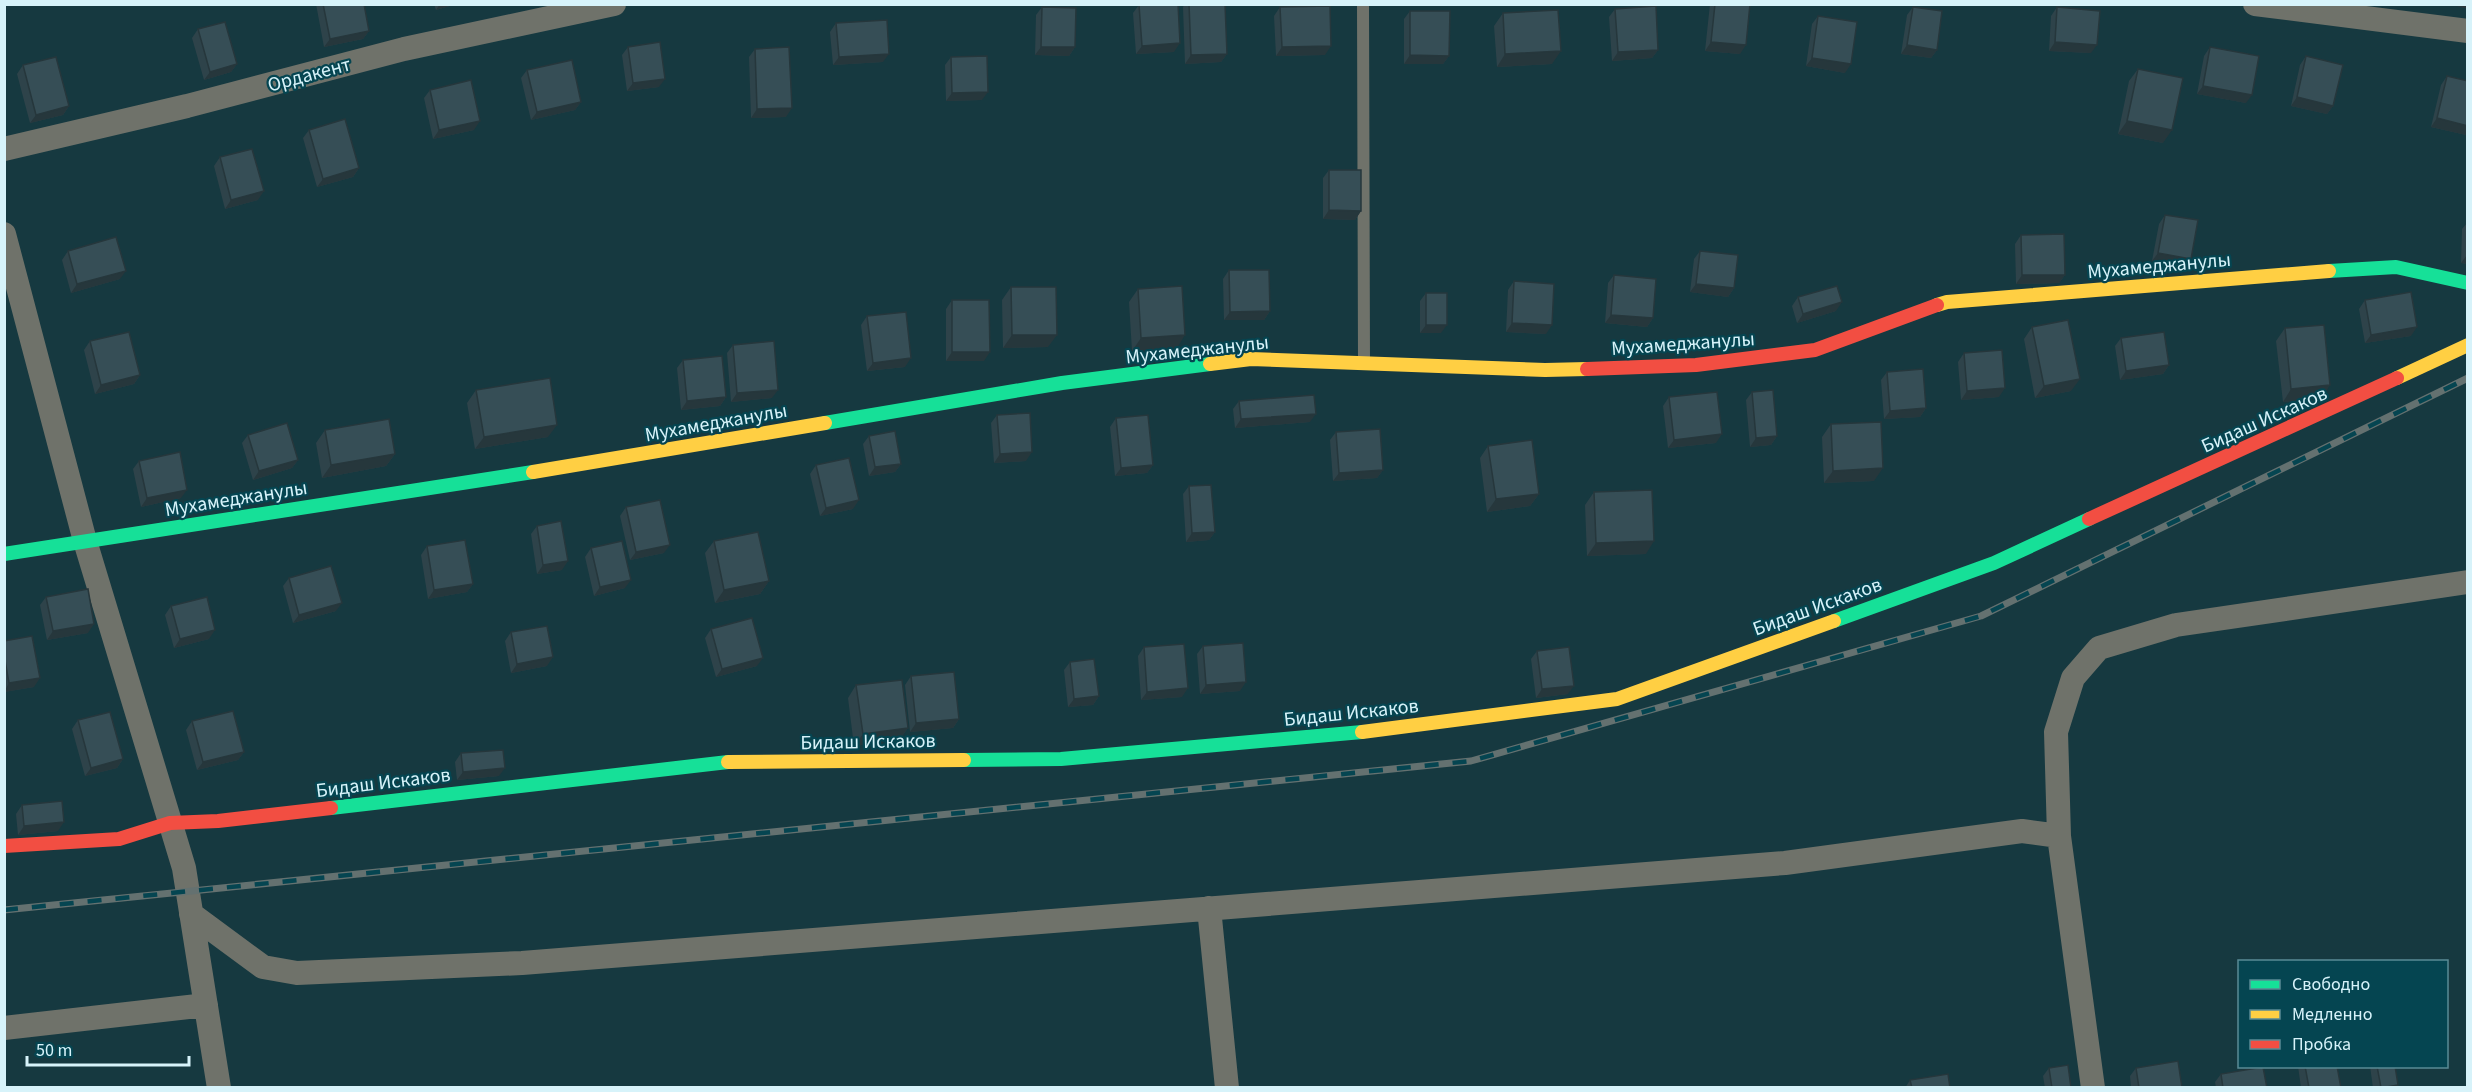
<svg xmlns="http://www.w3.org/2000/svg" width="2472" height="1092" viewBox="0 0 2472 1092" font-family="'Source Sans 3',sans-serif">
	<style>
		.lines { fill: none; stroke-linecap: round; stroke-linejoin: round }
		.lane { stroke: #6f726a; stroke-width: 12 }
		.street { stroke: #6f726a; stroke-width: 24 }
		.fast { stroke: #16e098; stroke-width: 14 }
		.slow { stroke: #ffcf43; stroke-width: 14 }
		.jam { stroke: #f24e42; stroke-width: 14 }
		.rail-casing { stroke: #647170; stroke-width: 7 }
		.rail { stroke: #054551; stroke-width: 4.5; stroke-dasharray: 14; stroke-linecap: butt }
		.wall { fill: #2e434a }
		.shaded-wall { fill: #26373c }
		.building { fill: #364e56; stroke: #26373c; stroke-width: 1.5 }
		.labels { text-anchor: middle; stroke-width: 4.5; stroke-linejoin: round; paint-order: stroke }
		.street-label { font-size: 20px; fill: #d7f3fa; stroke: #054551 }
	</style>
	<rect width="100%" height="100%" fill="#163940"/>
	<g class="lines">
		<path class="lane" d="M1363,4L1364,362"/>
		<path class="street" d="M2255,4L2468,31
			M4,149L187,106L404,49L614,4
			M4,234L85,541L184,868L219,1088
			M2059,836L2093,1088
			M1209,908L1227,1088
			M191,914L263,967L297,973L522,963L1785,863L2022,831L2059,836L2056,732L2073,678L2099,648L2176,625L2468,582
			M4,1028L206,1005"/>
		<path class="fast" d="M2329,271L2396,267L2468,283
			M825,423L1062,383L1210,364
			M4,554L533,472
			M1834,621L1994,563L2089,519
			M964,760L1061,759L1362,732
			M331,808L728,762"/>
		<path class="slow" d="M1937,305L1947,302L2329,271
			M1210,364L1251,359L1545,370L1587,369
			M2397,378L2468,345
			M533,472L825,423
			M1362,732L1617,699L1834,621
			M728,762L964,760"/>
		<path class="jam" d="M1587,369L1696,365L1815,350L1937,305
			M2089,519L2397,378
			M4,846L119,839L170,823L218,821L331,808"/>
		<g class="rail-casing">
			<path id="rail" d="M4,910L1471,761L1981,616L2468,378"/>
		</g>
		<use href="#rail" class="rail"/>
	</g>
	<path class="wall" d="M316,4H364L369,31L363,39L324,47Z
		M434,4H456L436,10Z
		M1185,4H1225L1227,54L1221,62L1185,64L1183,7Z
		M1710,4H1750L1740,54L1705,51Z
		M1139,5L1174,52L1136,54L1133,13Z
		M1042,7L1075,47L1069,56L1035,55L1036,15Z
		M1280,7L1325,55L1276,56L1274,16Z
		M1913,7L1937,50L1931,58L1901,54L1907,15Z
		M2057,7L2091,53L2049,51L2051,16Z
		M1615,9L1658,50L1652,58L1612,61L1609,17Z
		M1410,11L1449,56L1443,64H1404V19Z
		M1503,13L1552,64L1497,67L1494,26Z
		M1818,16L1845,73L1806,66L1812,24Z
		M836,23L883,62L833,65L830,32Z
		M198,29L237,64L231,72L204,80L192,38Z
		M628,47L659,87L627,91L622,55Z
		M2210,47L2246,103L2197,94L2204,56Z
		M755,49L786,117L751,118L749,57Z
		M2306,56L2333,106L2327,114L2291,106L2300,65Z
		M951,57L982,100L946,101L945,65Z
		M23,65L69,106L63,115L30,123L17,74Z
		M2138,69L2163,143L2118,134L2129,81Z
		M527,70L581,102L575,110L531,120L521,78Z
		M2447,76L2468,81V133L2466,135L2431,127L2441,85Z
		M430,90L474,130L433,139L424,98Z
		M309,130L359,168L353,177L317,187L303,138Z
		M220,157L258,200L225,209L214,166Z
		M1329,170L1361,211L1355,220L1323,219V178Z
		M2165,215L2191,259L2185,267L2152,261L2159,224Z
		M2468,222V264L2461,263L2462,229Z
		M2021,235L2065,275L2059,283L2016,284L2015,244Z
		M68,251L120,279L71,293L62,260Z
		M1700,251L1734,288L1728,297L1690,292L1694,259Z
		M1229,270L1270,311L1264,320H1224L1223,279Z
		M1614,275L1653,318L1647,327L1605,323L1608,283Z
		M1514,281L1546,334L1506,332L1508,290Z
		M1011,287L1048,347L1003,348L1002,300Z
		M1138,289L1177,348L1132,351L1129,302Z
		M1426,293L1441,333H1420V301Z
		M1798,297L1836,311L1797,323L1792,306Z
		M952,300L984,361H946V309Z
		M2365,300L2411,336L2365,343L2359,309Z
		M867,316L905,367L867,371L861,325Z
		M2032,327L2071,391L2035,398L2024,339Z
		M2285,328L2322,398L2283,402L2276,341Z
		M2121,338L2169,365L2163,374L2120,380L2115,346Z
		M90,341L140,375L134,384L95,394L84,350Z
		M733,345L772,398L731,402L727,353Z
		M1964,353L1999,397L1961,400L1958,362Z
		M683,360L726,397L720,406L681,410L677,368Z
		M1887,372L1926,408L1920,417L1884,419L1881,380Z
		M476,390L548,437L475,449L467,403Z
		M1752,392L1777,436L1771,445L1750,447L1746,400Z
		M1669,397L1716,443L1668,448L1663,406Z
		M1239,401L1310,422L1235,428L1233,409Z
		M997,415L1026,461L994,463L991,423Z
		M1116,418L1153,465L1147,473L1115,476L1110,427Z
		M1831,424L1874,481L1824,483L1822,437Z
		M325,430L395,454L386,466L322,478L316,443Z
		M1336,432L1383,470L1377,478L1333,481L1330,440Z
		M248,435L298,460L292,468L253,480L242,443Z
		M869,436L901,464L895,472L869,476L863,444Z
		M1488,446L1539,494L1530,506L1487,512L1480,458Z
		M139,461L181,498L141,507L133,469Z
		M816,465L853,509L820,516L810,474Z
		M1189,486L1215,532L1209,540L1186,542L1183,494Z
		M1594,492L1646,554L1587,556L1585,505Z
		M626,507L664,553L630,560L620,516Z
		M537,526L562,570L537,574L531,534Z
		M714,541L769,581L760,594L715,603L705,553Z
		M427,546L473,584L467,592L428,599L421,555Z
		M591,548L625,588L594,596L585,557Z
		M289,578L336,611L293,623L283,586Z
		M46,597L88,633L47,640L40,605Z
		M171,606L209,639L174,648L165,615Z
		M711,629L757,666L716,677L705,638Z
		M511,632L547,666L511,673L505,641Z
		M4,641L34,687L4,692Z
		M1203,646L1240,691L1200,694L1197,654Z
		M1144,647L1182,697L1141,700L1138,656Z
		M1537,651L1568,694L1536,698L1531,659Z
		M1070,662L1099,696L1093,705L1068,707L1064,670Z
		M911,676L959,719L953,728L910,732L905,685Z
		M856,685L908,728L899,740L854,746L848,698Z
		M78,720L123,759L117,768L85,776L72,729Z
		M192,721L244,752L238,760L197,770L186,730Z
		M461,753L499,776L457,780L455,762Z
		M22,805L58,831L18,835L16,814Z
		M2298,1066H2337L2341,1088H2301Z
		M2370,1066H2395L2398,1085L2396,1088H2373Z
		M2049,1068L2071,1088H2045L2043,1076Z
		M2136,1068L2182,1088H2131L2130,1076Z
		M2221,1074L2267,1088H2216L2215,1082Z
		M1910,1080L1950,1088H1905Z"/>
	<path class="shaded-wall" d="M440,4H456L436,10Z
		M2449,4H2468V9Z
		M369,31L363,39L324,47L330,39Z
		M1711,42L1746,45L1740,54L1705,51Z
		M2055,42L2097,45L2091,53L2049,51Z
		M1180,43L1174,52L1136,54L1142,46Z
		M1907,45L1937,50L1931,58L1901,54Z
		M1331,46L1325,55L1276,56L1282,47Z
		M1041,47H1075L1069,56L1035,55Z
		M1658,50L1652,58L1612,61L1618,52Z
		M1561,51L1552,64L1497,67L1505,54Z
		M889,54L883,62L833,65L839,57Z
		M1227,54L1221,62L1185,64L1191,55Z
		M1410,55L1449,56L1443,64H1404Z
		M1812,58L1851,64L1845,73L1806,66Z
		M237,64L231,72L204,80L210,72Z
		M665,79L659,87L627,91L633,83Z
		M2203,86L2252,95L2246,103L2197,94Z
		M988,92L982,100L946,101L952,93Z
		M2297,97L2333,106L2327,114L2291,106Z
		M581,102L575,110L531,120L537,112Z
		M69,106L63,115L30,123L36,115Z
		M792,108L786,117L751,118L757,109Z
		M2437,118L2468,126V133L2466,135L2431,127Z
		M480,121L474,130L433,139L439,130Z
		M2127,121L2172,130L2163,143L2118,134Z
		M359,168L353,177L317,187L323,179Z
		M264,191L258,200L225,209L231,200Z
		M1329,210L1361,211L1355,220L1323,219Z
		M2158,253L2191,259L2185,267L2152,261Z
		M2467,255L2468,264L2461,263Z
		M126,271L120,279L71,293L77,284Z
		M2022,275H2065L2059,283L2016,284Z
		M1696,284L1734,288L1728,297L1690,292Z
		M1842,302L1836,311L1797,323L1803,314Z
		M1270,311L1264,320H1224L1230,312Z
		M1611,315L1653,318L1647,327L1605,323Z
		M1512,323L1552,325L1546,334L1506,332Z
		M1426,325H1447L1441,333H1420Z
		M2417,327L2411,336L2365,343L2371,335Z
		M1012,335H1057L1048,347L1003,348Z
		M1185,335L1177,348L1132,351L1141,338Z
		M952,352H990L984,361H946Z
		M911,358L905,367L867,371L873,363Z
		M2169,365L2163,374L2120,380L2126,371Z
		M140,375L134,384L95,394L101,385Z
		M2080,379L2071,391L2035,398L2044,386Z
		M2330,385L2322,398L2283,402L2291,389Z
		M2005,388L1999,397L1961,400L1967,391Z
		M778,390L772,398L731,402L737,393Z
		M726,397L720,406L681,410L687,401Z
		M1926,408L1920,417L1884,419L1890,411Z
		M1316,414L1310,422L1235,428L1241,419Z
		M557,425L548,437L475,449L484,437Z
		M1722,434L1716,443L1668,448L1674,440Z
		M1777,436L1771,445L1750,447L1756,438Z
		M1032,452L1026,461L994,463L1000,454Z
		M395,454L386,466L322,478L331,465Z
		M298,460L292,468L253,480L259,471Z
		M901,464L895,472L869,476L875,467Z
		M1153,465L1147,473L1115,476L1121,468Z
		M1883,468L1874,481L1824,483L1833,471Z
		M1383,470L1377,478L1333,481L1339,473Z
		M187,490L181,498L141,507L147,498Z
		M1539,494L1530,506L1487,512L1496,499Z
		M859,500L853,509L820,516L826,508Z
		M1215,532L1209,540L1186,542L1192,533Z
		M1654,541L1646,554L1587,556L1596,543Z
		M670,545L664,553L630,560L636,552Z
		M568,561L562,570L537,574L543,565Z
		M631,580L625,588L594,596L600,587Z
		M769,581L760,594L715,603L724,590Z
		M473,584L467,592L428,599L434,590Z
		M342,603L336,611L293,623L299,615Z
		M94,624L88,633L47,640L53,631Z
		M215,630L209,639L174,648L180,639Z
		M553,657L547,666L511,673L517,664Z
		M763,658L757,666L716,677L722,669Z
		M40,678L34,687L4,692L9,683Z
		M1246,682L1240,691L1200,694L1206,685Z
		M1574,686L1568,694L1536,698L1542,689Z
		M1188,688L1182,697L1141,700L1147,692Z
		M1099,696L1093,705L1068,707L1074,699Z
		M959,719L953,728L910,732L916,723Z
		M908,728L899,740L854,746L863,734Z
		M244,752L238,760L197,770L203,762Z
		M123,759L117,768L85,776L91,768Z
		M505,768L499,776L457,780L463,772Z
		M64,822L58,831L18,835L24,826Z
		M2398,1085L2396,1088H2381Z"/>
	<path class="building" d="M323,4H364L369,31L330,39Z
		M1178,4L1180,43L1142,46L1139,5Z
		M1189,4H1225L1227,54L1191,55Z
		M1715,4H1750L1746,45L1711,42Z
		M1330,6L1331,46L1282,47L1280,7Z
		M1656,6L1658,50L1618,52L1615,9Z
		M1042,7L1076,8L1075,47H1041Z
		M1913,7L1942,11L1937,50L1907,45Z
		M2057,7L2100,11L2097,45L2055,42Z
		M1558,10L1561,51L1505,54L1503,13Z
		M1410,11H1450L1449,56L1410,55Z
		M1818,16L1857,22L1851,64L1812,58Z
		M887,20L889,54L839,57L836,23Z
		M225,22L237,64L210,72L198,29Z
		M660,42L665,79L633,83L628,47Z
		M789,47L792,108L757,109L755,49Z
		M2210,47L2259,56L2252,95L2203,86Z
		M987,56L988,92L952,93L951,57Z
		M2306,56L2343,65L2333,106L2297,97Z
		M56,57L69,106L36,115L23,65Z
		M572,60L581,102L537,112L527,70Z
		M2138,69L2183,78L2172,130L2127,121Z
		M2447,76L2468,81V126L2437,118Z
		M471,80L480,121L439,130L430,90Z
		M345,119L359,168L323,179L309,130Z
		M252,149L264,191L231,200L220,157Z
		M1329,170H1361V211L1329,210Z
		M2165,215L2198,220L2191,259L2158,253Z
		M2064,234L2065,275H2022L2021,235Z
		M116,237L126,271L77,284L68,251Z
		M1700,251L1738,255L1734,288L1696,284Z
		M1229,270H1269L1270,311L1230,312Z
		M1614,275L1656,279L1653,318L1611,315Z
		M1514,281L1554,284L1552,325L1512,323Z
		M1182,286L1185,335L1141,338L1138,289Z
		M1837,286L1842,302L1803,314L1798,297Z
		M1011,287H1056L1057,335H1012Z
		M2411,292L2417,327L2371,335L2365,300Z
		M1426,293H1447V325H1426Z
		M952,300H989L990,352H952Z
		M906,312L911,358L873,363L867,316Z
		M2068,320L2080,379L2044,386L2032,327Z
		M2324,325L2330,385L2291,389L2285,328Z
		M129,332L140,375L101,385L90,341Z
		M2164,332L2169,365L2126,371L2121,338Z
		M774,341L778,390L737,393L733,345Z
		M2002,350L2005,388L1967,391L1964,353Z
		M722,356L726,397L687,401L683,360Z
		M1923,369L1926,408L1890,411L1887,372Z
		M550,378L557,425L484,437L476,390Z
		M1773,390L1777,436L1756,438L1752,392Z
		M1717,392L1722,434L1674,440L1669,397Z
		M1314,395L1316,414L1241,419L1239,401Z
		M1030,413L1032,452L1000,454L997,415Z
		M1148,415L1153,465L1121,468L1116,418Z
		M389,419L395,454L331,465L325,430Z
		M1881,422L1883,468L1833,471L1831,424Z
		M287,423L298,460L259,471L248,435Z
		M1380,429L1383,470L1339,473L1336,432Z
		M895,431L901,464L875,467L869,436Z
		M1532,440L1539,494L1496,499L1488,446Z
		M180,452L187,490L147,498L139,461Z
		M849,458L859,500L826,508L816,465Z
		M1211,485L1215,532L1192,533L1189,486Z
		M1652,490L1654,541L1596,543L1594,492Z
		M660,500L670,545L636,552L626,507Z
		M561,521L568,561L543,565L537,526Z
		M758,532L769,581L724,590L714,541Z
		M465,540L473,584L434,590L427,546Z
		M622,541L631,580L600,587L591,548Z
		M331,566L342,603L299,615L289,578Z
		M88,589L94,624L53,631L46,597Z
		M207,597L215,630L180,639L171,606Z
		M752,618L763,658L722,669L711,629Z
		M547,626L553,657L517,664L511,632Z
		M32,636L40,678L9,683L4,655V641Z
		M1243,643L1246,682L1206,685L1203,646Z
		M1184,644L1188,688L1147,692L1144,647Z
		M1569,647L1574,686L1542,689L1537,651Z
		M1094,659L1099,696L1074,699L1070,662Z
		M954,672L959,719L916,723L911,676Z
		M902,680L908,728L863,734L856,685Z
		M233,711L244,752L203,762L192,721Z
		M110,712L123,759L91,768L78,720Z
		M503,750L505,768L463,772L461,753Z
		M62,801L64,822L24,826L22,805Z
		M2178,1061L2182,1088H2139L2136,1068Z
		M2068,1065L2071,1088H2052L2049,1068Z
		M2305,1066H2337L2341,1088H2309Z
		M2377,1066H2395L2398,1085L2381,1088Z
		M2263,1067L2267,1088H2223L2221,1074Z
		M1948,1074L1950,1088H1912L1910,1080Z"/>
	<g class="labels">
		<g class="street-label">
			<text transform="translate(309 74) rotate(-15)" y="7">Ордакент</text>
			<text transform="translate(2159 265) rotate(-5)" y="7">Мухамеджанулы</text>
			<text transform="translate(1683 343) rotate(-4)" y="7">Мухамеджанулы</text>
			<text transform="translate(1197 349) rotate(-6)" y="7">Мухамеджанулы</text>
			<text transform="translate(2264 419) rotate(-24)" y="7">Бидаш Искаков</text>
			<text transform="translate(716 422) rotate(-10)" y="7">Мухамеджанулы</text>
			<text transform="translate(236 498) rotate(-9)" y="7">Мухамеджанулы</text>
			<text transform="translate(1817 606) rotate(-20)" y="7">Бидаш Искаков</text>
			<text transform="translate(1351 712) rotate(-6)" y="7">Бидаш Искаков</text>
			<text transform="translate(868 741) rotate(-1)" y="7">Бидаш Искаков</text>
			<text transform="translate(383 782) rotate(-7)" y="7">Бидаш Искаков</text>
		</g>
	</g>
	<rect width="2472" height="1092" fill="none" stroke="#d7f3fa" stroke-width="12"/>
	<rect x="2238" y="960" width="210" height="108" fill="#054551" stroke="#598b95" stroke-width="1.5"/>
	<rect x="2250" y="980" width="30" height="9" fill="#16e098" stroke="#598b95" stroke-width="1.5"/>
	<text x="2292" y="990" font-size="18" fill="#d7f3fa">Свободно</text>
	<rect x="2250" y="1010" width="30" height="9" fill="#ffcf43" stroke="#598b95" stroke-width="1.5"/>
	<text x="2292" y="1020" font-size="18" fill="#d7f3fa">Медленно</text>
	<rect x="2250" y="1040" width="30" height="9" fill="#f24e42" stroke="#598b95" stroke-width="1.5"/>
	<text x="2292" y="1050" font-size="18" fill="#d7f3fa">Пробка</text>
	<path d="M27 1056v9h162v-9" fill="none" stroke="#d7f3fa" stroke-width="3"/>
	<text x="36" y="1056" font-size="18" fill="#d7f3fa" stroke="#054551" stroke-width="4.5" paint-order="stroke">50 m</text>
</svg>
